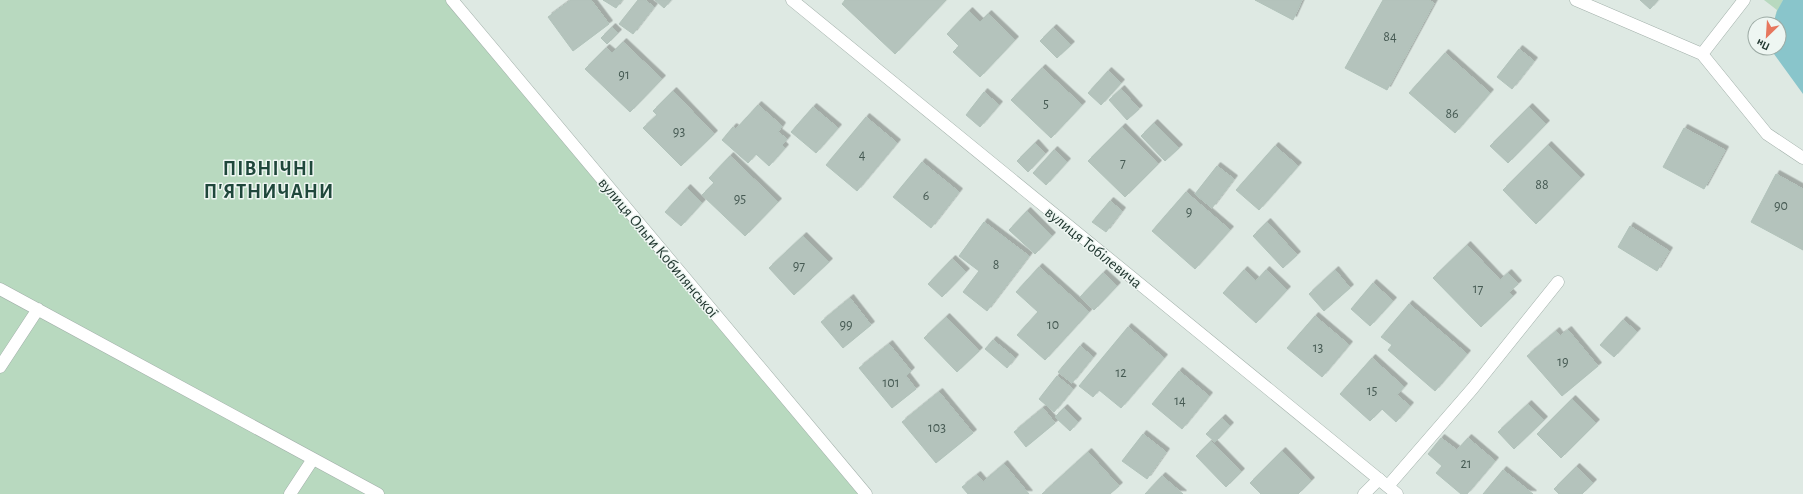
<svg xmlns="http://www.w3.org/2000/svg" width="1803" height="494" viewBox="0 0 1803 494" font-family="'Alegreya Sans',sans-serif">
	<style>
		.green { fill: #b8d9bf }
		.water { fill: #89c5cb }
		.building { fill: #b4c3bc; stroke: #b1c2ba; filter: url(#shadow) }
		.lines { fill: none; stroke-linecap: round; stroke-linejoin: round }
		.lane-casing { stroke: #a2b0aa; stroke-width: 13 }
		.street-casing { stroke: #a2b0aa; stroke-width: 13 }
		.lane { stroke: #fff; stroke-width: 12 }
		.street { stroke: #fff; stroke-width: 12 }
		.labels { text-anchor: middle; stroke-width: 3; stroke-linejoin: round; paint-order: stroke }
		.number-label { font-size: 14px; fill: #465a53 }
		.street-label { font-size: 16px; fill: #213730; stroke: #eef6f2 }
		.district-label { font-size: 20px; font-weight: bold; letter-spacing: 1px; fill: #1f473b; stroke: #eef6f2 }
	</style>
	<defs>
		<filter id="shadow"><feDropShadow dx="3.5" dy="-3.5" stdDeviation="0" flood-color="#0004"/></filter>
	</defs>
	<rect width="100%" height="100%" fill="#dee9e3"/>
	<path class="green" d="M0,0H452L866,494H0Z
		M1764,0H1783L1775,17L1777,10Z"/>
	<path class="water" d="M1783,0H1803V94L1774,54L1773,48H1779V24H1773L1777,11Z"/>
	<path class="building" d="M571,0H591L609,24L573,51L548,17Z
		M603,0H622L616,8Z
		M638,0H645L654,7L633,34L619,24Z
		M655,0H671L664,8Z
		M845,0H946L895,54L842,4Z
		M1255,0H1302L1293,20Z
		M1383,0H1429L1434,3L1387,90L1345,68Z
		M1640,0H1658L1650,9Z
		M969,11L980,22L988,14L1015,40L980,77L953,52L959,46L947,34Z
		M612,27L618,33L607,44L601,38Z
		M1053,28L1071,45L1057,58L1040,41Z
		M623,42L662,79L630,112L585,69L606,48L612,53Z
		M1519,49L1534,61L1512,89L1497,77Z
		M1445,53L1490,93L1455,133L1409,93Z
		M1042,68L1082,105L1051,138L1011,100Z
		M1108,71L1121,83L1101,105L1088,93Z
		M1121,89L1139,109L1127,120L1109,100Z
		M673,91L714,134L681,166L643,128L657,115L653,111Z
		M984,92L999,105L980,127L966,115Z
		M758,105L782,126L778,132L787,139L782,145L785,148L769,166L756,154L748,163L722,140L733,127L736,129Z
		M813,107L838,128L816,153L791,132Z
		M1529,107L1546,124L1508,163L1490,146Z
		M866,117L897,143L857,191L826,165Z
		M1154,123L1179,148L1165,161L1141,136Z
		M1122,127L1158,164L1125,197L1088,161Z
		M1684,128L1725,150L1704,189L1663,167Z
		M1035,143L1045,154L1028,172L1017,161Z
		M1548,145L1581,178L1536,224L1503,190Z
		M1275,146L1298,166L1259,210L1236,190Z
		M1054,150L1067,162L1046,185L1033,173Z
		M730,156L778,202L745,236L702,195L714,183L709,178Z
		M922,162L959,192L931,228L893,197Z
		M1217,166L1234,179L1212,208L1195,194Z
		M1776,174L1803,189V250L1751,222Z
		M687,188L702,203L681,226L665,212Z
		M1186,192L1230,230L1195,269L1152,231Z
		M1110,201L1122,211L1106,232L1092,222Z
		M1027,211L1052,236L1035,254L1009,230Z
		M984,222L1029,256L987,311L963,292L979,271L959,256Z
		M1267,222L1297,255L1283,268L1253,236Z
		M1630,226L1669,251L1657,271L1618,247Z
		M803,236L829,262L794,295L769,268Z
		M1467,245L1500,280L1508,273L1518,284L1509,292L1513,296L1481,327L1433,278Z
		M952,259L966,272L942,297L928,284Z
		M1039,267L1089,312L1045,360L1017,335L1038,312L1016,292Z
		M1244,270L1256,281L1266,270L1287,290L1256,323L1223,293Z
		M1335,270L1350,288L1324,311L1309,294Z
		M1103,273L1117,286L1094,310L1080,297Z
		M1373,283L1393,301L1370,326L1351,309Z
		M850,298L871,325L843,348L821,322Z
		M1409,304L1467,354L1435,391L1388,350L1392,345L1381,337Z
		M1315,316L1349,345L1322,377L1287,348Z
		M946,317L979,351L957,372L924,338Z
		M1623,320L1637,332L1614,357L1600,345Z
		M1128,327L1164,358L1121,408L1099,390L1093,397L1079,386Z
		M1568,330L1598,366L1562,396L1527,356L1556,331L1560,336Z
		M993,340L1015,358L1007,368L985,349Z
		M889,344L911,371L906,376L916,389L892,408L859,368Z
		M1080,346L1093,357L1072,383L1058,372Z
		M1372,358L1404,387L1397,395L1410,406L1396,422L1382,409L1370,421L1340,394Z
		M1179,371L1209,396L1182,429L1152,404Z
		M1057,376L1073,389L1054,412L1039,399Z
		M939,392L973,433L936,463L902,422Z
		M1572,399L1596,423L1561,458L1537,434Z
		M1528,404L1544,420L1514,449L1498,432Z
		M1043,408L1055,423L1026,447L1014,432Z
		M1064,408L1078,422L1070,431L1055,417Z
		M1222,418L1230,426L1215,442L1206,434Z
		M1143,434L1166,452L1147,479L1122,461Z
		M1441,438L1457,450L1468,438L1495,461L1467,494H1461L1436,473L1442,466L1428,454Z
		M1211,441L1241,472L1226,487L1196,456Z
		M1282,451L1311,481L1298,494H1261L1250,483Z
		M1088,452L1119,486L1110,494H1042Z
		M1004,464L1029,494H968L962,487L977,475L983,482Z
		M1576,467L1593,483L1582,494H1559L1554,489Z
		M1503,470L1533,494H1483Z
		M1162,476L1183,494H1145Z"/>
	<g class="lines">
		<g class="lane-casing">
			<path id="lane" d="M0,289L378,494
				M0,367L38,309
				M1388,486L1473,388L1558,282
				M290,494L313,459
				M1364,494L1379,479"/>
		</g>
		<g class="street-casing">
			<path id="street" d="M452,0L866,494
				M792,0L1397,494
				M1576,0L1702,54L1767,134L1803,158
				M1702,54L1744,0"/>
		</g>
		<use href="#lane" class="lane"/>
		<use href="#street" class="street"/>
	</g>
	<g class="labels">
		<g class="number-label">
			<text x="1390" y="41">84</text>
			<text x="624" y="79">91</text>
			<text x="1046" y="108">5</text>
			<text x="1452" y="118">86</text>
			<text x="679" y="136">93</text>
			<text x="862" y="159">4</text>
			<text x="1123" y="167">7</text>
			<text x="1542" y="189">88</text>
			<text x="926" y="200">6</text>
			<text x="740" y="203">95</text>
			<text x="1781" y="210">90</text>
			<text x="1189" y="216">9</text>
			<text x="996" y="269">8</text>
			<text x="799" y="270">97</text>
			<text x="1478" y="293">17</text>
			<text x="846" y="329">99</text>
			<text x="1053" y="329">10</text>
			<text x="1318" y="352">13</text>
			<text x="1563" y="366">19</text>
			<text x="1121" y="377">12</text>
			<text x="891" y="387">101</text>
			<text x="1372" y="395">15</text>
			<text x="1180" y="405">14</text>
			<text x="937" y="432">103</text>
			<text x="1466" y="468">21</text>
		</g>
		<g class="street-label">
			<text transform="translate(659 247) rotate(50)" y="6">вулиця Ольги Кобилянської</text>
			<text transform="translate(1094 247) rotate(39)" y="6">вулиця Тобілевича</text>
		</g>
		<g class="district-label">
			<text x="269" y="175">ПІВНІЧНІ<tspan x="269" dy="23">П'ЯТНИЧАНИ</tspan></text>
		</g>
	</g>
	<g transform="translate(1767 36) rotate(205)"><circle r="19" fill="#eef6f2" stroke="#9caaa4"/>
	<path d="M0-3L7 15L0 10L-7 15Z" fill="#e7775e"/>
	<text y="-6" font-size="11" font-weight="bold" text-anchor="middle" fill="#213730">Пн</text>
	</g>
</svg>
